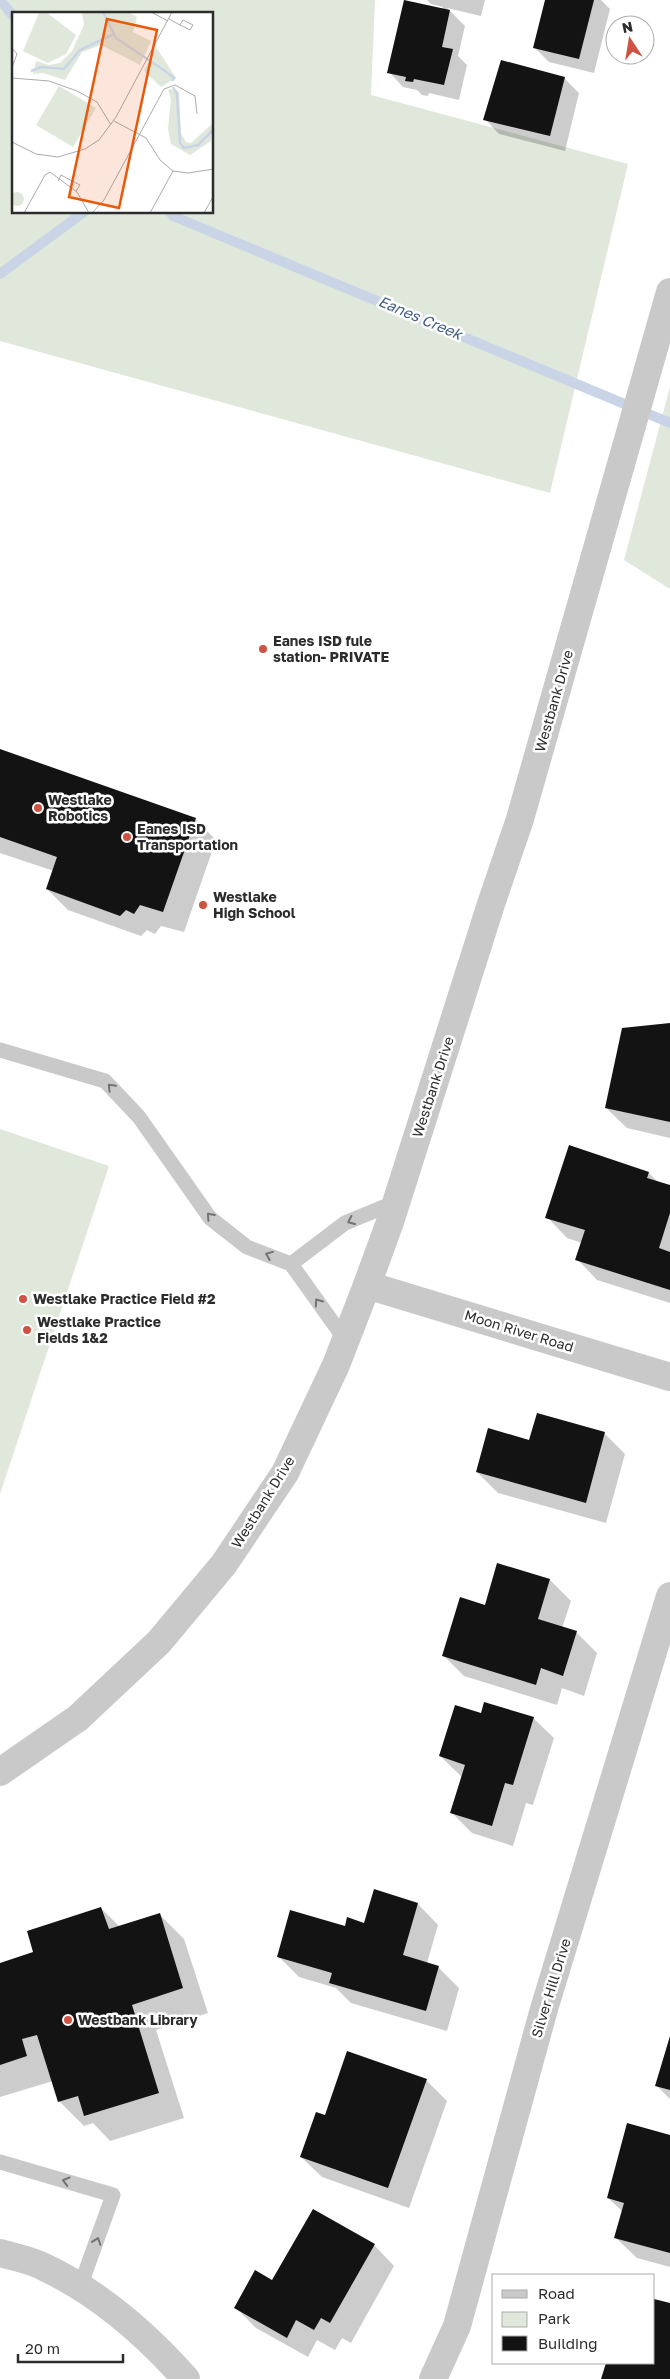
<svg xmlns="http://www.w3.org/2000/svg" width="670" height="2379" viewBox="0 0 670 2379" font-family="'Golos Text',sans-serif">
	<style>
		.green { fill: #dfe8db; fill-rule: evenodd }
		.shadow { fill: #0003 }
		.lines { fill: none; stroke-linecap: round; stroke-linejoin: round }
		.stream { stroke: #c9d5e6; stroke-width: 10 }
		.building { fill: #131313 }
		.service { stroke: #c9c9c9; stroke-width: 15 }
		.minor { stroke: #c9c9c9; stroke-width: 28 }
		.tertiary { stroke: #c9c9c9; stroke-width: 28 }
		.oneway { stroke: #737373 }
		.poi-dot { fill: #cf5242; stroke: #fff; stroke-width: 2 }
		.labels { text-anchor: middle; stroke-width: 5; stroke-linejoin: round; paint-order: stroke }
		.poi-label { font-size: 14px; font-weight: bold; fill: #2c2c2c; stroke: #fff; text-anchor: start }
		.street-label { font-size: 14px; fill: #2c2c2c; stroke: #fff }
		.water-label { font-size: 15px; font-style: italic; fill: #445f84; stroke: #fff }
		.inset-river { fill: none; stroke: #c9d5e6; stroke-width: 2.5 }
		.inset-road { fill: none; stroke: #ababab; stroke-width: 1 }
		.view { fill: #e8590c; fill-opacity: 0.15; stroke: #e8590c; stroke-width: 2.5 }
		.inset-edge { fill: none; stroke: #2c2c2c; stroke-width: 2.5 }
	</style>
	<rect width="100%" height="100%" fill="#fff"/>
	<path class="green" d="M0,0H375L371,95L628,164L550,493L0,341ZM14,14H212V212H14Z
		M670,387V589L624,560Z
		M0,1129L109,1166L0,1494Z"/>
	<path class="shadow" d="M427,0H485L481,16L447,8L465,26L458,56L467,65L459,100L429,93L428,96L422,95L417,90L403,87L389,72L442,9L443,7L431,4Z
		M546,0H601L610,9L594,73L549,62L534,47Z
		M564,78L579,93L565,151L499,134L485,119Z
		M0,750L195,819L216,840L184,932L161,926L155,934L147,930L141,936L68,910L47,889L54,871L0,853Z
		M670,1024V1138L627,1128L606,1108Z
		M649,1173L658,1182L670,1186V1303L597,1280L577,1259L582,1243L567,1238L547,1217Z
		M604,1433L625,1454L606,1523L498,1493L477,1472L530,1441Z
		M498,1564L550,1580L571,1601L562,1628L576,1632L597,1653L584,1696L562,1688L557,1705L464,1676L444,1656L485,1606Z
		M482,1715L533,1718L554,1738L533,1805L526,1803L513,1846L472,1833L452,1813L462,1777L440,1756Z
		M418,1904L438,1925L427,1963L438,1967L459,1988L447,2031L351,2003L336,1988L299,1977L278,1956L346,1928L365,1924Z
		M101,1908L120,1927L159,1914L184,1939L208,2013L156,2030L184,2118L110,2141L93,2123L84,2126L59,2101L53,2081L0,2097V1964L35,1953Z
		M670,2039V2099L656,2085Z
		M426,2080L447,2101L409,2208L322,2177L301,2157L326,2117Z
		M670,2136V2267L637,2258L616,2238L623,2212L608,2198Z
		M374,2245L394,2266L351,2343L342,2338L335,2350L317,2340L308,2357L256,2328L235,2307L272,2282Z
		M654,2300L670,2305V2379H602L607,2363H654Z"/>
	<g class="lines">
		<path class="stream" d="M0,0L14,17
			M170,212L173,216L670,423
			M0,274L84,212"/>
	</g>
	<path class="building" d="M404,0L450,10L442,47L453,49L444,85L414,79L413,82L405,81L406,77L387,73Z
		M545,0H594L579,59L533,48Z
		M501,60L565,77L550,136L483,120Z
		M0,749L196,818L163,912L140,905L134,914L126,910L120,916L46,889L57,857L0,837Z
		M670,1023V1122L605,1108L622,1028Z
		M569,1145L649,1172L647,1178L670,1185V1213L659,1248L670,1252V1290L575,1260L585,1230L545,1218Z
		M537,1413L605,1432L586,1503L476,1472L488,1428L529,1440Z
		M497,1563L550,1579L538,1619L577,1631L563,1676L541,1668L536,1685L442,1656L460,1597L485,1605Z
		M484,1702L534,1717L513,1785L505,1783L492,1826L450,1813L465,1765L439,1756L455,1705L481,1713Z
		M374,1889L418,1903L403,1955L439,1966L426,2011L329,1983L332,1973L277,1957L290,1910L345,1926L347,1917L364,1923Z
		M101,1907L109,1929L160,1913L183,1988L132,2005L159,2093L84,2116L78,2096L58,2102L37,2035L22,2039L27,2056L0,2065V1963L33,1952L27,1931Z
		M670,2036V2090L655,2086Z
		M347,2051L427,2079L388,2188L300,2157L316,2112L325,2115Z
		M627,2123L670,2135V2253L614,2238L624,2203L607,2198Z
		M313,2209L375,2244L330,2323L321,2318L314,2330L296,2320L287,2338L234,2308L255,2270L272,2280Z
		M654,2299L670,2303V2379H601L606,2363H654Z"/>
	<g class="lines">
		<path class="service" d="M0,1050L105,1081L139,1117L210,1218L247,1247L291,1264L346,1341
			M291,1264L345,1223L396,1202
			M0,2162L113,2195L80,2287"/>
		<path class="minor" d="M367,1285L670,1377
			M433,2379L457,2326L544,2009L670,1596"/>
		<path class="tertiary" d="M0,1772L78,1718L159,1642L224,1564L285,1473L336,1365L367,1285L390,1222L491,904L520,819L670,292
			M0,2253C14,2257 31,2260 44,2267C99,2293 146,2334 186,2379"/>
	</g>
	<defs><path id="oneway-chevron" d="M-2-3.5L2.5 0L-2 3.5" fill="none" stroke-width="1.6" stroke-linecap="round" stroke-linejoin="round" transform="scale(1.25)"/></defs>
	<g class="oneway">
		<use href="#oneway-chevron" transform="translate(111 1087) rotate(-134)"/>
		<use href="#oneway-chevron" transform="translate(210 1216) rotate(-132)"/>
		<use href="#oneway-chevron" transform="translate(351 1221) rotate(155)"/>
		<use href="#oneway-chevron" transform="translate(269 1255) rotate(-158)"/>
		<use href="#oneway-chevron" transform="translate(318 1302) rotate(-125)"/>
		<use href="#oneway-chevron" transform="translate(66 2181) rotate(-164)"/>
		<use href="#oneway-chevron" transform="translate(97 2241) rotate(-71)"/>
	</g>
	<g class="poi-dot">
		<circle cx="263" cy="649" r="5"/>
		<circle cx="38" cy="808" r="5"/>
		<circle cx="127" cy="837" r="5"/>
		<circle cx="203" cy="905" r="5"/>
		<circle cx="23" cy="1299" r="5"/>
		<circle cx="27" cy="1330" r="5"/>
		<circle cx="68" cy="2020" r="5"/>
	</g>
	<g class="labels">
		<g class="poi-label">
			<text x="273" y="646">Eanes ISD fule<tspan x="273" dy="16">station- PRIVATE</tspan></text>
			<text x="48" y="805">Westlake<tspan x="48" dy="16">Robotics</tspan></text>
			<text x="137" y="834">Eanes ISD<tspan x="137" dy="16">Transportation</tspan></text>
			<text x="213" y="902">Westlake<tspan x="213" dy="16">High School</tspan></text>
			<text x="33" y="1304">Westlake Practice Field #2</text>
			<text x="37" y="1327">Westlake Practice<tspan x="37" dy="16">Fields 1&amp;2</tspan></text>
			<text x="78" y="2025">Westbank Library</text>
		</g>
		<g class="street-label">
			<text transform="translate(554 701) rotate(-74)" y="5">Westbank Drive</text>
			<text transform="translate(433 1087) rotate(-72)" y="5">Westbank Drive</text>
			<text transform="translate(519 1331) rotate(17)" y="5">Moon River Road</text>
			<text transform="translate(263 1502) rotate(-58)" y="5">Westbank Drive</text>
			<text transform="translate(551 1988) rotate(-73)" y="5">Silver Hill Drive</text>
		</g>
		<g class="water-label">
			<text transform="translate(420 318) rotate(23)" y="5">Eanes Creek</text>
		</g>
	</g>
	<g transform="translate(12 12)">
		<rect width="201" height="201" fill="#fff"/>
		<path d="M34,0L64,23L54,42L36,51L11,39L27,1ZM70,0H116L125,5L121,20L139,29L128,53L89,33L70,40L53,68L31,61L21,62L24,49L37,53L48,51L60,39L72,13ZM144,35L164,66L149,75L132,59ZM47,74L84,96L61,135L24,113ZM159,77L167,79L169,121L174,130L179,131L201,111L199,129L178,143L159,132L156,117L159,87L156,78ZM-2 187a7 7 0 1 1 14 0a7 7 0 1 1-14 0Z" fill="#dfe8db"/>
		<path class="inset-river" d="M91,0L104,26L153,59L162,66L160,69M19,59L29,55L52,57L68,38L102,22M161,75L165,82L168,131L172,136L186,133L202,117"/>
		<path class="inset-road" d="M139,0L156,9M157,7L168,13L178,18L181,13L171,8L168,13M0,36L5,42L0,55M0,66L37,69L65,79L85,90L99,113M102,109L134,126L148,148L161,159L176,161L202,157M0,130L24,142L46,145L73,137L87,128L104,105L160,0M38,160L65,180L77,201M46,169L49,163L68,173L64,179M12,201L33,163L38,160M80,201L92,188L152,77L163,73L183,84L185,102M138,201L161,159M192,201L202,183"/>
		<path class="view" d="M95,7L145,18L107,196L57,185Z"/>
		<rect width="201" height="201" class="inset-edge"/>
	</g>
	<rect x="492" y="2274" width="162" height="90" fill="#ffffff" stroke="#ababab"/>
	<rect x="502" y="2290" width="25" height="8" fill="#c9c9c9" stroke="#ababab"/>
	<text x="538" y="2299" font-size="15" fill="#2c2c2c">Road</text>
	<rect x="502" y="2312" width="25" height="15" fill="#dfe8db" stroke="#ababab"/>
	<text x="538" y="2324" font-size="15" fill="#2c2c2c">Park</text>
	<rect x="502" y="2336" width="25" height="15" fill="#131313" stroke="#ababab"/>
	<text x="538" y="2349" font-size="15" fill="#2c2c2c">Building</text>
	<g transform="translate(630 40) rotate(348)"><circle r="24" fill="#ffffff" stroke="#ababab"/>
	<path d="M0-4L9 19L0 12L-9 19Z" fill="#cf5242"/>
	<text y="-8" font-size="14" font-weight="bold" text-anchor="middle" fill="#2c2c2c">N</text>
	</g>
	<path d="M18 2354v8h105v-8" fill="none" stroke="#2c2c2c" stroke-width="2.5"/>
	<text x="25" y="2354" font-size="15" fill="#2c2c2c" stroke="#ffffff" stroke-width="4" paint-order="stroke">20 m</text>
</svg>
